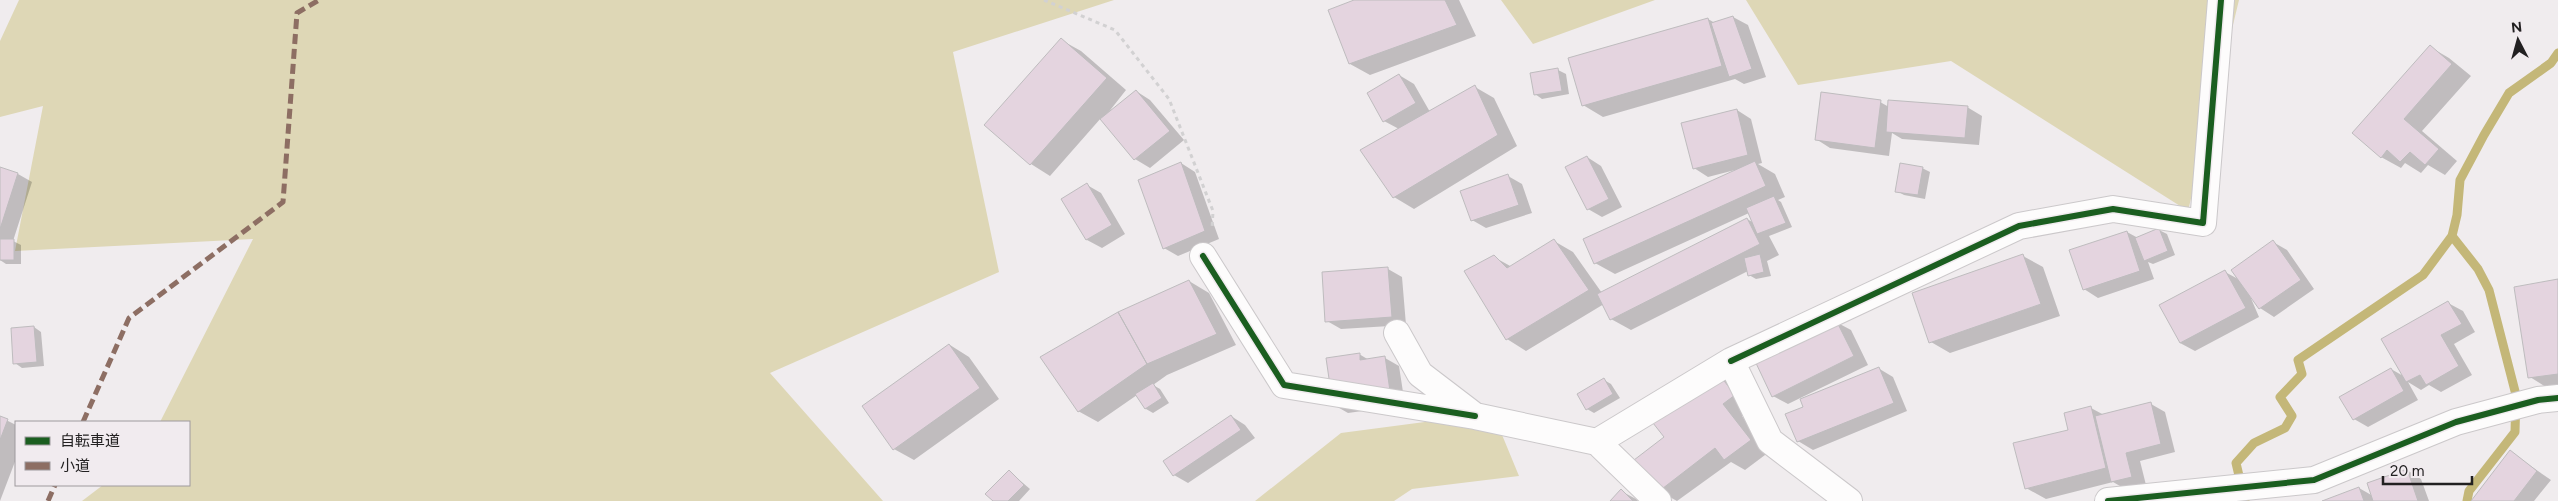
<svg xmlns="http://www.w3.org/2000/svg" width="2558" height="501" viewBox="0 0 2558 501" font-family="Figtree,'Noto Sans JP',sans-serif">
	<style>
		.green { fill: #ded7b6 }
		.shadow { fill: #0003 }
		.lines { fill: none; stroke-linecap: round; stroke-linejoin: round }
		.stream { stroke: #c4b778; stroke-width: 9 }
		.building { fill: #e4d4df; stroke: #bebcbe }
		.minor-casing { stroke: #cbc8ca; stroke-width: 28 }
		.path { stroke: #d2d1d2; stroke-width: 3; stroke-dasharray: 4 4; stroke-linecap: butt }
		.minor { stroke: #fdfcfc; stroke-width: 26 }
		.quiet { stroke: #8d6e63; stroke-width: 5; stroke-dasharray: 10 5; stroke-linecap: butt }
		.cycleway-casing { stroke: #f1ebef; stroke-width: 9 }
		.cycleway { stroke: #1b5e20; stroke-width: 6 }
	</style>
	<rect width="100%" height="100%" fill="#f0ecee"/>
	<path class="green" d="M19,0H1114L953,52L999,272L770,373L883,501H82L103,485H189V422H160L253,239L15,251L43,106L0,117V41Z
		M1501,0H1655L1533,44Z
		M1746,0H2239L2188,211L1951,61L1798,85Z
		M1493,413L1519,476L1412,489L1394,501H1255L1341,433Z"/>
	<path class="shadow" d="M1357,0H1459L1476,36L1370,75L1350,64L1330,10Z
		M1733,17L1748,25L1766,77L1744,84L1735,79L1603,117L1583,105L1708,19L1715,23Z
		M1061,40L1081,51L1126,90L1104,118L1136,91L1150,100L1184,140L1150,168L1135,159L1101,118L1050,176L1031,164L986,125Z
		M2430,47L2449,58L2471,76L2422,131L2457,161L2445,175L2428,165L2421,173L2405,163L2401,168L2381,157Z
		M1558,70L1566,74L1569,94L1542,99L1535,94Z
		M1399,75L1414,84L1430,112L1475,87L1494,98L1517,146L1414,209L1394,197L1399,129L1384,121Z
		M1880,102L1889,107H1967L1982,116L1979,145L1902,139L1892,133L1889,156L1830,148L1816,139Z
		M1737,110L1751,119L1762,163L1758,164L1775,174L1785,197L1778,200L1781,202L1792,227L1769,236L1779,255L1767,261L1771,276L1756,279L1749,275L1748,271L1631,330L1611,319L1604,304L1526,351L1507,339L1494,257L1512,267L1554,241L1573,252L1602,293L1747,219L1754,223L1749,213L1615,274L1595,263L1735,170L1708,177L1694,168Z
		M1587,157L1601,166L1622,207L1602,217L1588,209Z
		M1181,163L1195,172L1219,239L1178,256L1164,248Z
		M0,168L18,174L32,182L13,241L21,245V264H6L0,260Z
		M1922,168L1930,172L1925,199L1904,195L1897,191Z
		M1508,176L1522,184L1532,213L1486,228L1472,220Z
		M1087,185L1101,193L1125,234L1102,248L1087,240L1063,199Z
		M2159,230L2167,234L2175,255L2153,264L2148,262L2154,279L2098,298L2084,289L2127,232L2138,238Z
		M2273,242L2287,250L2314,289L2274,317L2260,308L2247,289L2259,317L2195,351L2180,343L2225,272L2240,280Z
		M2023,256L2043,267L2060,316L1950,353L1931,342Z
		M1388,269L1402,277L1406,325L1341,329L1327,321Z
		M1189,281L1209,293L1236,345L1167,375L1153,385L1160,389L1169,403L1153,413L1146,409L1137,395L1098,422L1078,411Z
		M2558,281V388L2549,389L2530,377Z
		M2448,303L2463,311L2475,332L2454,344L2472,375L2441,392L2429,385L2421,390L2408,382L2418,400L2368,427L2354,419L2391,369L2405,377Z
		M1836,322L1851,330L1868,365L1788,404L1773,396Z
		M34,327L41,332L44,366L22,368L15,363Z
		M950,345L969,357L999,399L914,460L894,449Z
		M1359,354L1369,360L1385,358L1399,366L1405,405L1348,413L1334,405Z
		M1878,368L1893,377L1907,411L1813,450L1798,441L1805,407Z
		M1718,374L1738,385L1754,406L1742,416L1769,452L1745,470L1731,462L1677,501L1659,491L1666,438Z
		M1604,380L1611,384L1620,398L1594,413L1587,409Z
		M2151,404L2165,412L2175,452L2140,461L2146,485L2127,490L2113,482L2046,499L2026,488L2070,430L2091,408L2104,415Z
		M1231,416L1245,425L1255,438L1188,483L1174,475Z
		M0,417L16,425V459L0,501Z
		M2510,452L2551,480L2534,501H2473Z
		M2407,470L2421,479L2429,501H2326L2359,488L2373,496Z
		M1009,471L1030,489L1019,501H995Z
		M1621,491L1636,499L1638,501H1611Z"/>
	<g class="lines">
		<path class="stream" d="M2245,501L2236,463L2254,443L2285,428L2292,416L2280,397L2302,374L2298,360L2423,275L2452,236
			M2467,501L2469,491L2515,432L2516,395L2489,290L2478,269L2452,236L2457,215L2460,180L2484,135L2509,93L2551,63L2558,53"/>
	</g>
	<path class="building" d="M1354,0H1445L1457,25L1349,64L1328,10Z
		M1733,16L1752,69L1729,77L1711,23Z
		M1708,18L1722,66L1582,106L1568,58Z
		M1061,38L1107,78L1030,165L984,125Z
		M2430,45L2452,64L2404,119L2439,149L2425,165L2410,152L2400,162L2387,150L2381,158L2352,133Z
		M1558,68L1562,91L1534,95L1530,73Z
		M1399,74L1416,103L1383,122L1367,93Z
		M1475,85L1498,135L1393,198L1360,150Z
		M1136,90L1170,131L1134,160L1100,119Z
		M1821,92L1881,100L1875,148L1815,140Z
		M1888,100L1968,106L1965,138L1886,132Z
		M1737,109L1748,155L1693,169L1681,123Z
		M1587,156L1609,199L1587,210L1565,167Z
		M1755,161L1766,186L1594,264L1583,239Z
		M1181,162L1205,231L1163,249L1138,180Z
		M1900,163L1923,167L1918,195L1895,192Z
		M0,167L18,173L0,229Z
		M1508,174L1519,205L1471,221L1460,191Z
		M1087,183L1112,225L1086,240L1061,199Z
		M1774,196L1786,223L1757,234L1746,208Z
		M1747,218L1760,244L1610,320L1597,294Z
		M2159,228L2168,251L2144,261L2135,238Z
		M2127,231L2140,271L2083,290L2069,250Z
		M0,239H14V260H0Z
		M1554,239L1589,290L1506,340L1464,271L1494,255L1507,268Z
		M2273,240L2301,280L2259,309L2231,270Z
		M1760,254L1764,272L1748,276L1744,258Z
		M2023,254L2041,304L1929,343L1912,293Z
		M1388,267L1392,317L1325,322L1322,272Z
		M2225,270L2246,308L2180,343L2159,305Z
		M2558,279V374L2528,378L2514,287Z
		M1189,280L1217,334L1147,364L1118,312Z
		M2448,301L2462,324L2441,335L2459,366L2426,385L2420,375L2406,382L2381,339Z
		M1118,312L1147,364L1078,412L1040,357Z
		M1836,320L1854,356L1772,397L1755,361Z
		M34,326L37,362L13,364L11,328Z
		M949,344L980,388L893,450L862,406Z
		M1360,353V360L1385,356L1391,398L1333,406L1326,358Z
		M1879,367L1894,403L1797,442L1785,414L1803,407L1800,399Z
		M2391,368L2404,391L2353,420L2339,397Z
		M1718,373L1735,395L1723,404L1751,440L1724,460L1715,448L1658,492L1634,460L1664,437L1653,423Z
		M1604,378L1613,394L1586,410L1577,394Z
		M1153,383L1162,398L1145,409L1135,394Z
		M2151,402L2161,444L2126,453L2132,477L2111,482L2095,416Z
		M2091,406L2106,468L2025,489L2013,443L2068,430L2064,413Z
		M1231,415L1241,430L1173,476L1163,461Z
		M0,416L8,419L0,440Z
		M2510,450L2537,471L2514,501H2471Z
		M2407,469L2418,501H2373L2367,483Z
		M1009,470L1024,485L1008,501H993L985,494Z
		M2359,487L2364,501H2322Z
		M1621,489L1633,501H1610Z"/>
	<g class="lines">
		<g class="minor-casing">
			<path id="minor" d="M1203,256L1284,385L1475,416
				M1397,333L1420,374L1475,416L1597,442L1658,501
				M1731,361L2019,226L2113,209L2203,223L2221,0
				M1597,442L1731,361L1770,441L1849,501
				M2108,501L2314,480L2456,422L2538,400L2558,398"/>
		</g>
		<path class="path" d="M1044,0L1115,30L1169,99L1213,211L1212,229"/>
		<use href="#minor" class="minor"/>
		<path class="quiet" d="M83,422L129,318L283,202L297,13L319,0
			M48,501L55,485"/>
		<g class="cycleway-casing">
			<path id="cycleway" d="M1203,256L1284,385L1475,416
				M1731,361L2019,226L2113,209L2203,223L2221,0
				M2108,501L2314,480L2456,422L2538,400L2558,398"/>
		</g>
		<use href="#cycleway" class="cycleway"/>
	</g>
	<rect x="15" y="421" width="175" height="65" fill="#f1ebef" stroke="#9e9a9d"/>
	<rect x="25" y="437" width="25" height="8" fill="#1b5e20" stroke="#9e9a9d"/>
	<text x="60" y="446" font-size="15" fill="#222021">自転車道</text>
	<rect x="25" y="462" width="25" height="8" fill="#8d6e63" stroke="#9e9a9d"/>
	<text x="60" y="471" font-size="15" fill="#222021">小道</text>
	<g transform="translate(2518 40) rotate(354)" stroke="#f1ebef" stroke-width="4" paint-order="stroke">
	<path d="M0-4L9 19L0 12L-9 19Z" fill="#222021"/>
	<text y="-8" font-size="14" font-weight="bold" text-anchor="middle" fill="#222021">N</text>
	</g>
	<path d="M2383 476v8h89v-8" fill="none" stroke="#222021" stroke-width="2.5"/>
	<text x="2390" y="476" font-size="15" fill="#222021" stroke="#f1ebef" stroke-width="4" paint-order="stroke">20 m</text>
</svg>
